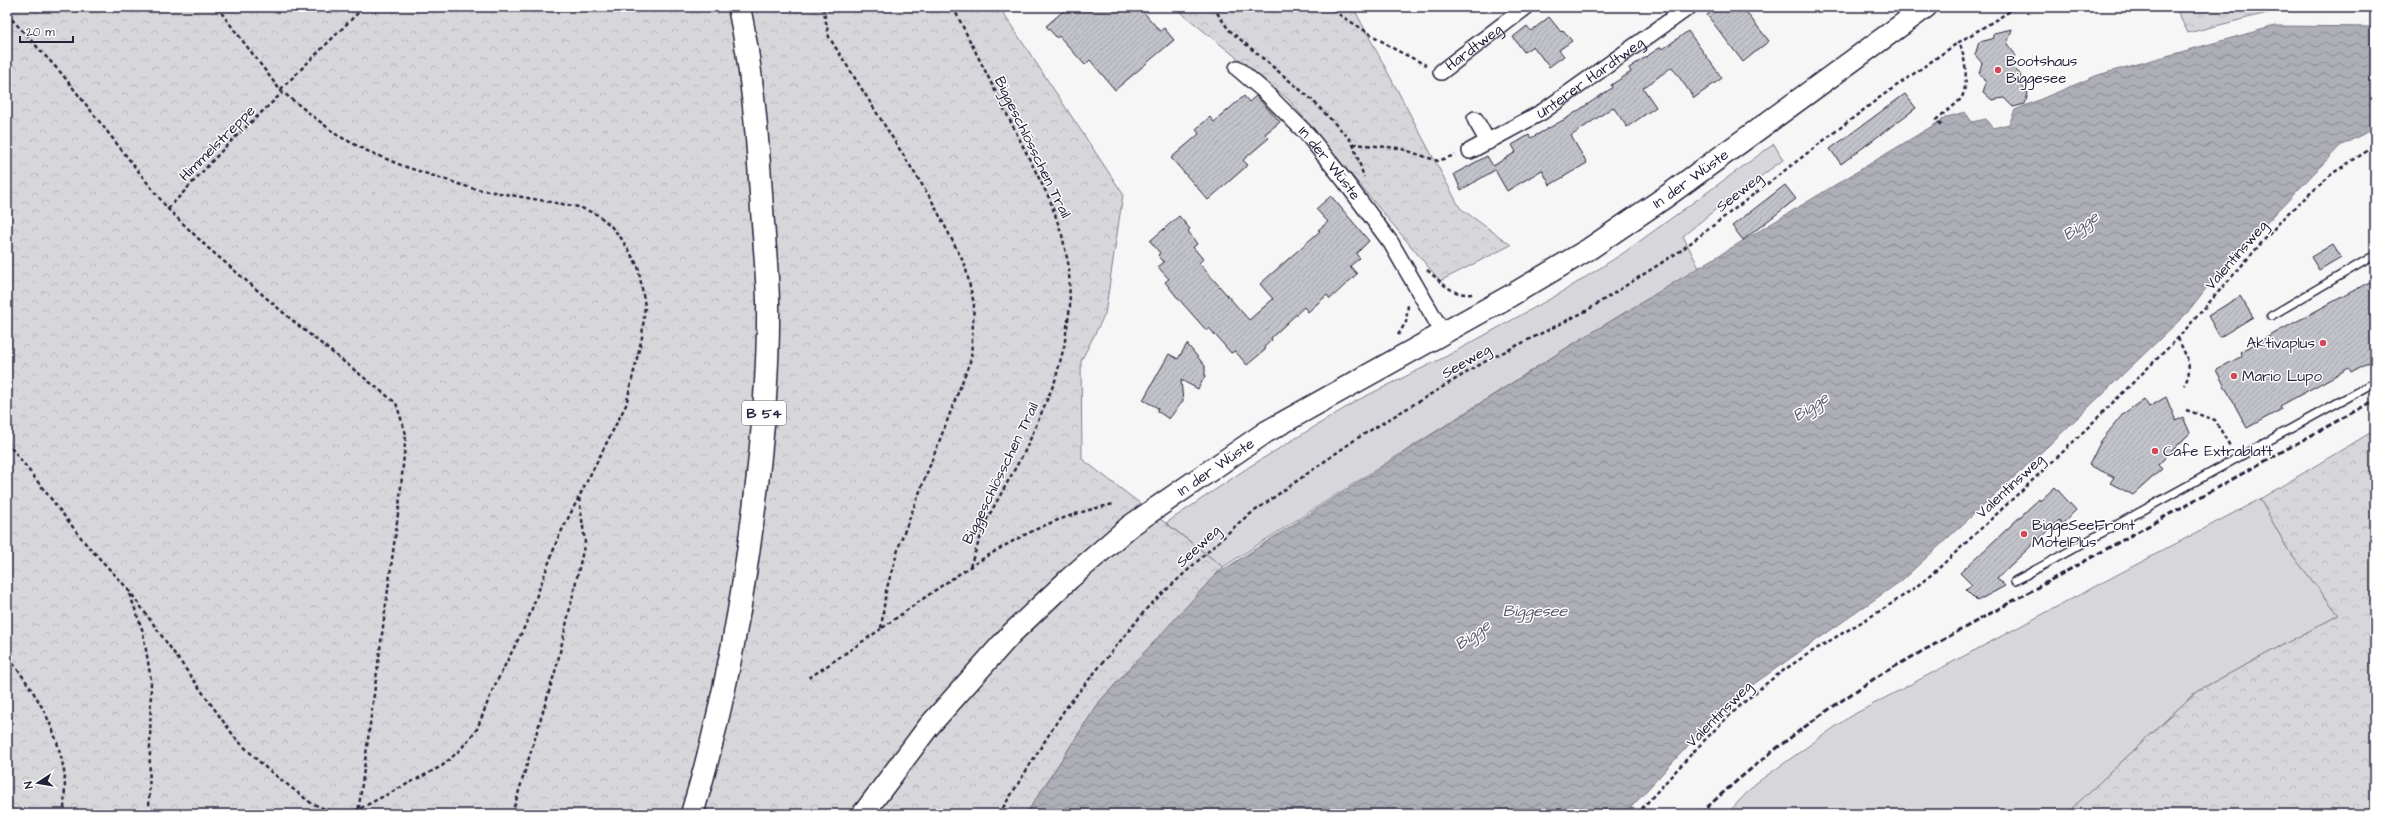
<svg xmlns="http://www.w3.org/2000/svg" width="2382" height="821" viewBox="0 0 2382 821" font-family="'Architects Daughter',sans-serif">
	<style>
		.green { fill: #d7d7db; stroke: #7c7c8b }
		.forest { fill: url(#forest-crowns); stroke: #7c7c8b }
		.park { fill: url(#park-tufts); stroke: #7c7c8b }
		.water { fill: url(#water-waves); stroke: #767685 }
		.building { fill: url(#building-hatch); stroke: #22223b }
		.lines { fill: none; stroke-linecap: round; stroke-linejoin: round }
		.service-casing { stroke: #22223b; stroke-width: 10 }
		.minor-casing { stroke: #22223b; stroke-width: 18 }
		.secondary-casing { stroke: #22223b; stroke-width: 24 }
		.primary-casing { stroke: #22223b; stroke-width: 25 }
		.path { stroke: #22223b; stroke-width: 2.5; stroke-dasharray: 4 3; stroke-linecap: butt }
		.service { stroke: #fff; stroke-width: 7 }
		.minor { stroke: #fff; stroke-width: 15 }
		.secondary { stroke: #fff; stroke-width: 21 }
		.primary { stroke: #fff; stroke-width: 22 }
		.rail { stroke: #22223b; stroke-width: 3; stroke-dasharray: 6 3; stroke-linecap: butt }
		.poi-dot { fill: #d1495b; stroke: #fff; stroke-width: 1.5 }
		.labels { text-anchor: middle; stroke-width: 3; stroke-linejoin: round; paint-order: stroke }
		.shield { fill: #fff; stroke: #646476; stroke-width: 1 }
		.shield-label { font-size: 14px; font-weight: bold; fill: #22223b }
		.street-label { font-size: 15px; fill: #22223b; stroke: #fff }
		.poi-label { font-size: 15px; fill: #22223b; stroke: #fff; text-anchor: start }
		.water-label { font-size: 16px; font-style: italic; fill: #5a5a6d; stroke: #fff }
	</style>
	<defs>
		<pattern id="forest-crowns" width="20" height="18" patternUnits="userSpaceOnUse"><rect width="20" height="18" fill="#d7d7db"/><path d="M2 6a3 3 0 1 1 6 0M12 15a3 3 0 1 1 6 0" fill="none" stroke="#b8b8bd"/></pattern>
		<pattern id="park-tufts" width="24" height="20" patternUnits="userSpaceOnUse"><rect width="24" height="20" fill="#d7d7db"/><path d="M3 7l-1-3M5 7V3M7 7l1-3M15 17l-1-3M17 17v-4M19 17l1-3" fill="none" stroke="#b8b8bd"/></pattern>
		<pattern id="water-waves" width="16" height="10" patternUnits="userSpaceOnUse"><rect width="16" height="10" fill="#aeaeb7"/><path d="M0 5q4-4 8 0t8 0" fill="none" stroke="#8d8d96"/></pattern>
		<pattern id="building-hatch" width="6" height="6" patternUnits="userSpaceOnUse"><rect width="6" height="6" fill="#c2c2c9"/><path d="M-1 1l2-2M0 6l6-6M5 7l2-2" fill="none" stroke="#a6a6ae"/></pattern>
	</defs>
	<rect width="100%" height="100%" fill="#f6f6f7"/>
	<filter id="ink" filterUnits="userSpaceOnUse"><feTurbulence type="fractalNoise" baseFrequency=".025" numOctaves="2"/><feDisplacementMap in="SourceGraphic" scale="8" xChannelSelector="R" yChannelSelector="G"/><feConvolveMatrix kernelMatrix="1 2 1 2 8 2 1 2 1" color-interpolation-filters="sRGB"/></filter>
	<g filter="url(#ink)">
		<path class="green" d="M1774,144L1783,160L1716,209L1683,236L1699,268L1568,347L1223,567L1166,523L1249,467L1358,400L1447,356L1559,294L1622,254Z
			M2260,499L2287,548L2339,615L2197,691L2066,814H1727L1755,784L1849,717Z"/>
		<path class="forest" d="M7,7H999L1123,194L1105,314L1081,361L1082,459L1223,567L1100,701L1026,814H7Z
			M1174,7H1353L1460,208L1511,245L1440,281L1288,99Z
			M2375,430V814H2066L2197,691L2339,615L2287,548L2260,499Z"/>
		<path class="park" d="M2175,7H2375V8L2275,11L2188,33Z"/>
		<path class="water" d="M2275,26L2375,27V128L2340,146L2214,278L2187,313L2048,446L1901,581L1728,702L1625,814H1026L1100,701L1215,575L1568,347L1947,117L1965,112L1972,122L1986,119L1994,128L2009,124L2015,110L2098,75Z"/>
		<path class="building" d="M1068,7H1139L1160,31L1164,28L1174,40L1115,90L1090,60L1085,65L1059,36L1057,38L1046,26Z
			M1718,7H1742L1769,41L1743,62L1707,15Z
			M1549,17L1561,32L1563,30L1572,41L1559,50L1564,56L1549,67L1533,46L1524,52L1513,37L1527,26L1531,31Z
			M2012,29L2007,44L2015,54L2012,66L2020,74L2021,85L2028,93L2025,104L2013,107L2004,98L1992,100L1983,92L1986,83L1979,73L1982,63L1975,55L1979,42L1992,39L1994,33Z
			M1688,31L1722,78L1694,98L1672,67L1643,88L1656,107L1627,127L1613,107L1571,136L1587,163L1550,185L1542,170L1507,191L1495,170L1461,190L1454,174L1487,156L1493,166L1516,152L1512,145L1529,135L1531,138L1567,118L1612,88L1611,85L1631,72L1629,68L1661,47L1663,49Z
			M1905,94L1916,108L1841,164L1830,149Z
			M1244,96L1249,102L1256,96L1280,122L1265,134L1269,138L1243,160L1248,165L1208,200L1171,158L1199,134L1196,129L1210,117L1214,122Z
			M1785,185L1796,199L1743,240L1732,226Z
			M1331,196L1369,241L1356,254L1360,258L1350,266L1357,274L1330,299L1327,295L1308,312L1304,307L1271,338L1272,340L1264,347L1265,350L1247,365L1235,351L1231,353L1209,328L1207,331L1176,296L1165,282L1169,279L1158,267L1164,262L1158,255L1160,253L1150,241L1179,216L1190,229L1188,231L1197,244L1193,247L1203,259L1199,263L1249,320L1273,299L1260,284L1320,231L1318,230L1328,222L1316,209Z
			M2333,244L2341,257L2319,270L2311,257Z
			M2375,279V359L2351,372L2349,368L2280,406L2282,409L2247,428L2216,370L2242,356L2240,352Z
			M2240,296L2253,317L2220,337L2208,316Z
			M1187,344L1205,366V376L1198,389L1181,380L1183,401L1169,419L1157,411L1158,408L1143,400L1169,354L1178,359Z
			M2166,397L2176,421L2183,417L2190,433L2158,465L2162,469L2133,495L2110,483L2114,477L2089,465L2101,441L2123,414L2144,399L2149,407Z
			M2055,487L2076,510L2062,524L2059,520L1997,578L2005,586L1977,601L1966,590L1972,585L1960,573L2039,499L2040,501Z"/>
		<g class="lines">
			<g class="service-casing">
				<path id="service" d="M2271,316L2375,255
					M2015,581L2375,382"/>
			</g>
			<g class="minor-casing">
				<g id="minor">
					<path id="s1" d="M1237,68L1264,91L1307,134L1344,180L1391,243L1443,333"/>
					<path id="s2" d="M1441,72L1526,7"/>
					<path d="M1475,119L1488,142"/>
					<path id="s3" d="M1470,151L1542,112L1689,7"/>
				</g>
			</g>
			<g class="secondary-casing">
				<g id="secondary">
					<path id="s4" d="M863,814L929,726L1011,634L1069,579L1130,526L1266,432L1510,296L1589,249L1664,198L1926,7"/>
				</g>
			</g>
			<g class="primary-casing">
				<path id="primary" d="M692,814C723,712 742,607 755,501C763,435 769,367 768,301C767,265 763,229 761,194C757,132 752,68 739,7"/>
			</g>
			<path class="path" d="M217,7L280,90L364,7
				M823,7L829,37L931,199L965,265L974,304L971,359L900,543L886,591L881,629C932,592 1000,542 1058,520C1077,513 1095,508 1114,504
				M953,7L1050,200L1062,235L1069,267L1070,307L1064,347L1055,381L1026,449L987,519L969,569
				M1213,7L1229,30L1310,98L1348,137L1353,144L1364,177
				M1327,7L1396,50L1426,65
				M7,14L62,74L168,209L207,247L299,326L396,403L406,434L399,507L358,814
				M1941,125L1936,120C1943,113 1957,105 1962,97C1969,83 1965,55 1959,42
				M1353,144L1399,148L1438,161L1455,155
				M168,209L228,144L282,93
				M1427,270C1443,283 1451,296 1473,294
				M1398,335L1406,322L1408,305
				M2178,338C2185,355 2195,368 2184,385
				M2186,410L2215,420L2231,448
				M7,442L86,544L128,589L143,632L151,680L149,814
				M128,589L236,739L266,768L311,803L334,813L357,810L442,766L460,750L477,729L492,691L527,622L558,538L626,405L642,337L645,306L638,266L621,238L610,225L598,215L579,207L471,188L403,166L365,150L337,135L280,90
				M7,660L11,661C38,696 56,726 64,771C66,784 64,800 64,814
				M809,678L881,629
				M512,814L557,665L585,542L579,497
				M999,814L1065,709L1148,607L1242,520L1356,439L1486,361L1586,311L1680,251L1879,98L1959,42L2017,7
				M1637,814C1684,762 1730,708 1787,668C1837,633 1893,609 1939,568L2068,447L2178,338L2286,215L2333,173L2375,146"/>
			<use href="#service" class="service"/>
			<use href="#minor" class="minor"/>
			<use href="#secondary" class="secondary"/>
			<use href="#primary" class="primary"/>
			<path class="rail" d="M1700,814C1756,761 1818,715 1883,673L2375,400"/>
		</g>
	</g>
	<g class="poi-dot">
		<circle cx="1998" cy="70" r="4"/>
		<circle cx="2323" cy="343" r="4"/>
		<circle cx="2234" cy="376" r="4"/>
		<circle cx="2155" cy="451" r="4"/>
		<circle cx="2024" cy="534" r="4"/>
	</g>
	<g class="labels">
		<rect class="shield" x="742" y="401" width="44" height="24" rx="3"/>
		<g class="shield-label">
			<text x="764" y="418">B 54</text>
		</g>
		<g class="street-label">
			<text dy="5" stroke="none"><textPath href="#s2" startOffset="41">Hardtweg</textPath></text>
			<text dy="5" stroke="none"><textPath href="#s3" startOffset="141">Unterer Hardtweg</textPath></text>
			<text transform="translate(217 143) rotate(-45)" y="5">Himmelstreppe</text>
			<text transform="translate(1033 147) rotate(64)" y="5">Biggeschlösschen Trail</text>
			<text dy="5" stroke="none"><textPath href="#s1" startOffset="133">In der Wüste</textPath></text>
			<text dy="5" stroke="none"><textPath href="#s4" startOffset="1054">In der Wüste</textPath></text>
			<text transform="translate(1739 192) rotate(-38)" y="5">Seeweg</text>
			<text transform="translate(2236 255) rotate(-49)" y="5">Valentinsweg</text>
			<text transform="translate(1466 361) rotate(-30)" y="5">Seeweg</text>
			<text dy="5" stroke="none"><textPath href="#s4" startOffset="498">In der Wüste</textPath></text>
			<text transform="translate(1000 473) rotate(-64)" y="5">Biggeschlösschen Trail</text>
			<text transform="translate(2010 486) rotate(-43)" y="5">Valentinsweg</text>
			<text transform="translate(1198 546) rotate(-43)" y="5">Seeweg</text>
			<text transform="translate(1719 714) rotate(-45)" y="5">Valentinsweg</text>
		</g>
		<g class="poi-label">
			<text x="2006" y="66">Bootshaus<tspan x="2006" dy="17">Biggesee</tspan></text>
			<text x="2315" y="348" text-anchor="end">Aktivaplus</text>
			<text x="2242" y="381">Mario Lupo</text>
			<text x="2163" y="456">Cafe Extrablatt</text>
			<text x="2032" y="530">BiggeSeeFront<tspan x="2032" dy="17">MotelPlus</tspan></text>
		</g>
		<g class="water-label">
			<text transform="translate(2080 225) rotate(-34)" y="6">Bigge</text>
			<text transform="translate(1810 406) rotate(-34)" y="6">Bigge</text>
			<text x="1535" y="616">Biggesee</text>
			<text transform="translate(1472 634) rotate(-36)" y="6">Bigge</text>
		</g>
	</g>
	<rect width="2382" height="821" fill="none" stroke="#fff" stroke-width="24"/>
	<rect x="12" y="12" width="2358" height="797" fill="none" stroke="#22223b" stroke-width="1.5" filter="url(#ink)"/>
	<g transform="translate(38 783) rotate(258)" stroke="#ffffff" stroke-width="3" paint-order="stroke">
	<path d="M0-3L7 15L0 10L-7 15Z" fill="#22223b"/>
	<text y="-6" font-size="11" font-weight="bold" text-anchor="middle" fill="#22223b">N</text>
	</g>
	<path d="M20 36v6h53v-6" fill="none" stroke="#22223b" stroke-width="2"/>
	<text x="26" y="36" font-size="12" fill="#22223b" stroke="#ffffff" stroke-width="3" paint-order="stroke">20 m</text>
</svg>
